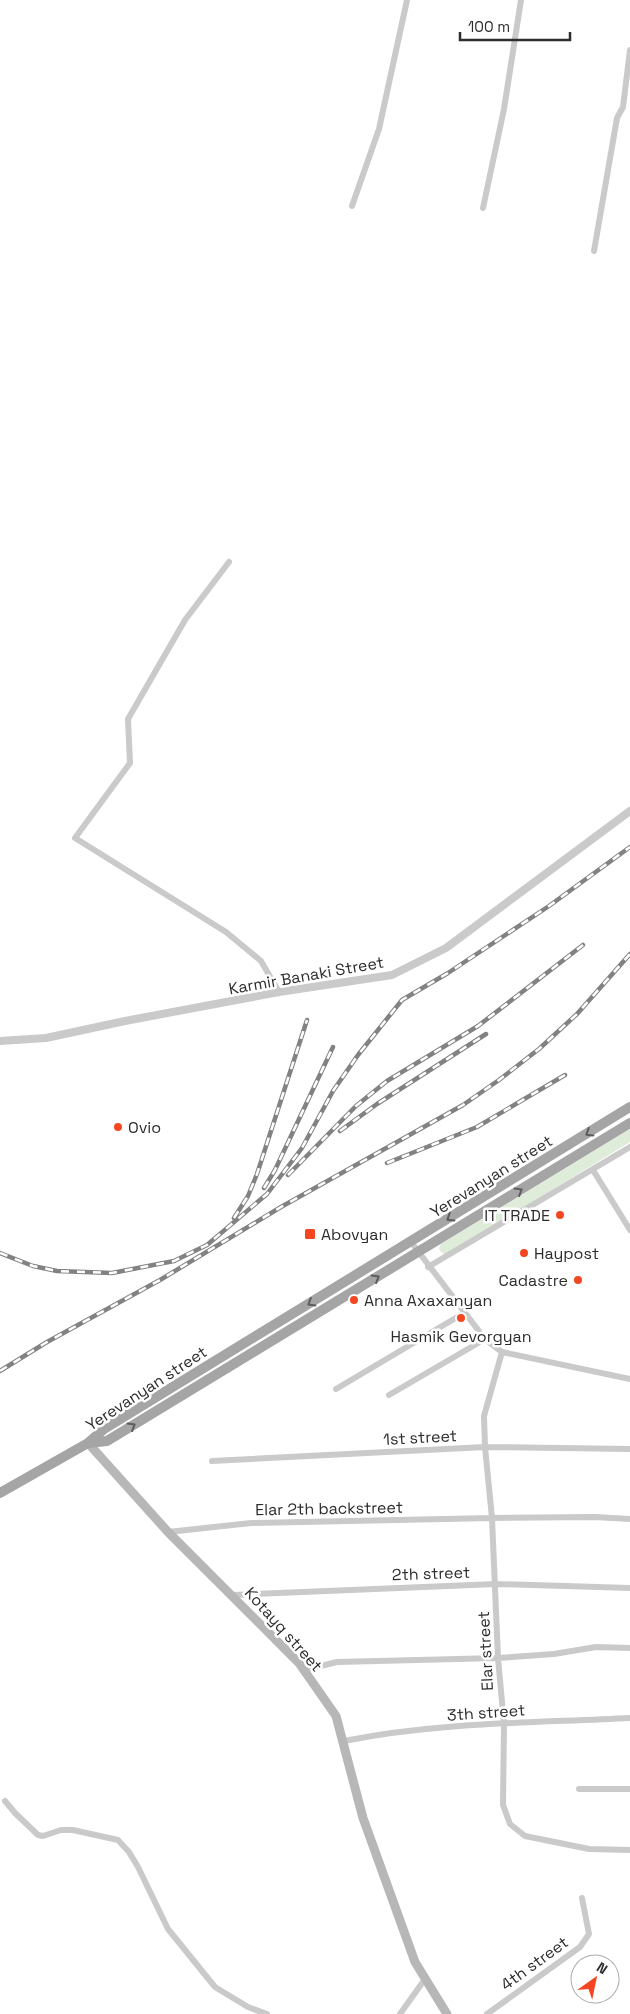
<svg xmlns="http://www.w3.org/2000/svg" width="630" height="2014" viewBox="0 0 630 2014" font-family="'Space Grotesk',sans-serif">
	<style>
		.green { fill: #dfecd9 }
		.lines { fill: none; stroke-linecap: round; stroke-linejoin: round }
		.minor { stroke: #cacaca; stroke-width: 6 }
		.tertiary { stroke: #cacaca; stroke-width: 8 }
		.secondary { stroke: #b7b7b7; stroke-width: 9 }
		.primary { stroke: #a5a5a5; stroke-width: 10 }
		.rail-casing { stroke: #828282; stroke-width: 4.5 }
		.rail { stroke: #fff; stroke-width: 2.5; stroke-dasharray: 8; stroke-linecap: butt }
		.oneway { stroke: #5d5d5d }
		.poi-dot { fill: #f44620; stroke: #fff; stroke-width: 2 }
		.labels { text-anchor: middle; stroke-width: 5; stroke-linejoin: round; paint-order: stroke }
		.street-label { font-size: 16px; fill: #2d2d2d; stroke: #fff }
		.poi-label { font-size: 16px; fill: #2d2d2d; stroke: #fff; text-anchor: start }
	</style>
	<rect width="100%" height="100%" fill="#fff"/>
	<path class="green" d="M630,1129V1142L449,1253L445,1255L440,1251L439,1248L441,1244Z"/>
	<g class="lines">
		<path class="minor" d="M352,206L379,129L407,0
			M483,208L504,109L521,0
			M594,251L617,118L623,107L630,50
			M229,562L185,620L128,719L130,763L75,838L226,932L261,961L279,992
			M593,1170L630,1230
			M411,1242L485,1339L502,1352L630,1379
			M428,1267L630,1147
			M502,1352L484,1416L485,1447L492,1518L498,1658L504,1724L503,1805L510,1824L525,1836L589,1849L630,1850
			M336,1389L464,1313
			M389,1395L485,1339
			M212,1461L485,1447L630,1449
			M168,1532L251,1523L492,1518L595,1517L630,1519
			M233,1595L496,1584L630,1588
			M304,1670L337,1662L498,1658L554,1654L596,1647L630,1648
			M344,1741C438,1722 535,1723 630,1718
			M579,1789H630
			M5,1801L15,1813L38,1835L43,1836L61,1830H73L118,1840L129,1852L138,1867L168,1929L215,1987L248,2007L267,2014
			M400,2014L425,1979
			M487,2014L580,1947L589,1934L582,1898"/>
		<path class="tertiary" d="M0,1041L46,1038L125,1021L279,992L392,975L446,948L630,811"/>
		<path class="secondary" d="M88,1443L168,1532L299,1663L336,1716L363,1818L415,1962L447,2014"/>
		<path class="primary" d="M88,1443L107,1441L630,1123
			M0,1493L88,1443L104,1429L630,1107"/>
		<g class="rail-casing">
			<path id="rail" d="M340,1131L377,1104L486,1034
				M387,1163L477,1127L565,1075
				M288,1175L356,1106L387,1081L478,1026L583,945
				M264,1188L275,1170L333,1047
				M234,1218L248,1196L257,1174L307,1020
				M0,1253L33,1266L57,1271L112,1273L174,1261L207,1245L267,1194L302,1148L333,1091L358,1055L402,1000L448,973L549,906L630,847
				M0,1371L47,1342L160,1280L281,1207L463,1105L499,1080L539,1049L577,1014L630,954"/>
		</g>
		<use href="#rail" class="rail"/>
	</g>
	<defs><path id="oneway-chevron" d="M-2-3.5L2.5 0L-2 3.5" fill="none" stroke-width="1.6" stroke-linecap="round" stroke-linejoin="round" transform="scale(1.25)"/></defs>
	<g class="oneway">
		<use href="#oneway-chevron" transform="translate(589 1133) rotate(148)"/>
		<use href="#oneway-chevron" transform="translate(519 1191) rotate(-31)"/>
		<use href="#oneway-chevron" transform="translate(450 1218) rotate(148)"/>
		<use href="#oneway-chevron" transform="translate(376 1278) rotate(-31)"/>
		<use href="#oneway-chevron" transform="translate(311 1303) rotate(149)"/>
		<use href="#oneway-chevron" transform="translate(132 1426) rotate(-31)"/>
	</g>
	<g class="poi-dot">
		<circle cx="118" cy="1127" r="5"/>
		<circle cx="560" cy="1215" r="5"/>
		<rect x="304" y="1228" width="12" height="12" rx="2.5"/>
		<circle cx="524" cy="1253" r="5"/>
		<circle cx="578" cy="1280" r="5"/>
		<circle cx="354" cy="1300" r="5"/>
		<circle cx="461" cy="1318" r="5"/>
	</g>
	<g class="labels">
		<g class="street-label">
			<text transform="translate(306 975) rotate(-10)" y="6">Karmir Banaki Street</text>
			<text transform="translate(491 1176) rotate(-32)" y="6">Yerevanyan street</text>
			<text transform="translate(146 1388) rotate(-33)" y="6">Yerevanyan street</text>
			<text transform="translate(420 1437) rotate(-3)" y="6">1st street</text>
			<text transform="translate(329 1508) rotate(-1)" y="6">Elar 2th backstreet</text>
			<text transform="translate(431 1573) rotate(-2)" y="6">2th street</text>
			<text transform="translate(284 1629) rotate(48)" y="6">Kotayq street</text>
			<text transform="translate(485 1651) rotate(-93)" y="6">Elar street</text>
			<text transform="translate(486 1712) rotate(-4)" y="6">3th street</text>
			<text transform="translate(534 1963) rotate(-36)" y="6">4th street</text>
		</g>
		<g class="poi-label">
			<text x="128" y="1133">Ovio</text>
			<text x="550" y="1221" text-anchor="end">IT TRADE</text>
			<text x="321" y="1240">Abovyan</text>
			<text x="534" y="1259">Haypost</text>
			<text x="568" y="1286" text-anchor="end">Cadastre</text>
			<text x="364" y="1306">Anna Axaxanyan</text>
			<text x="461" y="1342" text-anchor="middle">Hasmik Gevorgyan</text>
		</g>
	</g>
	<g transform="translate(595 1979) rotate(33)"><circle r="24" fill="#ffffff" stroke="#ababab"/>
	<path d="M0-4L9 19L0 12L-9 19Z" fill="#f44620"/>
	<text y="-8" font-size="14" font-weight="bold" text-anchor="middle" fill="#2d2d2d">N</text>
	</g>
	<path d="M460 32v8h110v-8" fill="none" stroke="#2d2d2d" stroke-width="2.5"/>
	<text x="468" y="32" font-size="15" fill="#2d2d2d" stroke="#ffffff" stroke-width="4" paint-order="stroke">100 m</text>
</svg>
